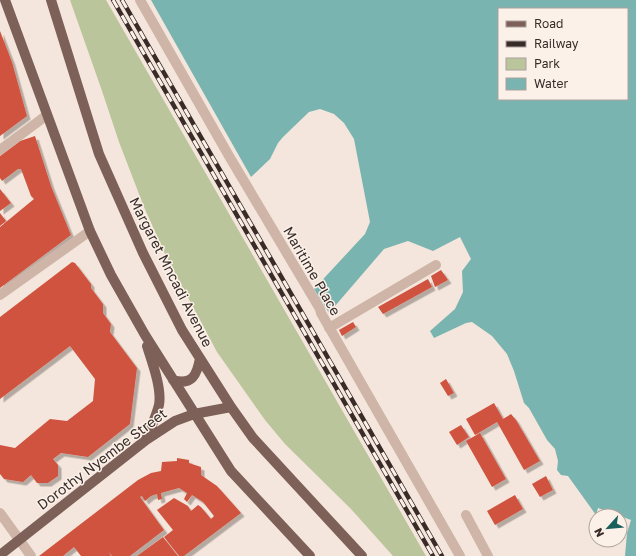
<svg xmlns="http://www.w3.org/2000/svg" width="636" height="556" viewBox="0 0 636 556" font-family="'Golos Text',sans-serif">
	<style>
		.green { fill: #bbc59b }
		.water { fill: #79b4b0; fill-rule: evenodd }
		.building { fill: #d0533f; filter: url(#shadow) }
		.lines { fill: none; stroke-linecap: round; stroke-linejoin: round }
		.minor { stroke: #ceb5a7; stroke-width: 10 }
		.major { stroke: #7d6058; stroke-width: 10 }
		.rail-casing { stroke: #392c28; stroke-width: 4.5 }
		.rail { stroke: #fbf1e9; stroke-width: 3; stroke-dasharray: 9; stroke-linecap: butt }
		.labels { text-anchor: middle; stroke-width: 3; stroke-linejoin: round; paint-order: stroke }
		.street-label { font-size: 14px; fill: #392c28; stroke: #fbf1e9 }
	</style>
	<defs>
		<filter id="shadow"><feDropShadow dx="3.5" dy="3.5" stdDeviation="0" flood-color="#0004"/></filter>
	</defs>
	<rect width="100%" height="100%" fill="#f4e6dc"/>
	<path class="green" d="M70,0H106L426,556H393L351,509L285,444L265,420L217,352L165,254L144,207L119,142L101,88Z"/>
	<path class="water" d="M151,0H636V556H625L627,533L631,520L598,508L596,515L568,476L561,475L557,470L558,461L555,449L547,440L529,408L524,403L514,371L507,354L492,336L472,322L466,323L434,338L430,331L455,309L463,292L462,271L471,259L460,237L433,251L408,241L384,249L329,313L314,289L365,234L370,222L354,139L344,123L334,114L320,109L309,112L283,137L278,143L270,159L251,177ZM499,9H627V99H499Z"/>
	<path class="building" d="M0,31L12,62L27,116L0,136Z
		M35,136L51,186L71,235L0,288V227L34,199L31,196L21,169H18L2,181L0,178V156L20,141Z
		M0,189L11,203L0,211Z
		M0,213L6,221L0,226Z
		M72,262L75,263L91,284V288L103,304V313L111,324L110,332L137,368L130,424L88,457L61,453L53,459L58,465V476L48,483H37L31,475L23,482L4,479L0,474V445L15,448L50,419L67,421L93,401L95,379L70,346L0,399V317Z
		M441,270L448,280L435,287L431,276Z
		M428,279L432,287L383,314L378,307Z
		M353,322L356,327L342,336L339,330Z
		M446,379L454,393L448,396L440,383Z
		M494,403L503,419L511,414L516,420L540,461L524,470L497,422L475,435L466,419Z
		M461,425L469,437L457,445L449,432Z
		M480,433L506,479L492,487L466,441Z
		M177,458L189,460V463L201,467V475L217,486L241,513L184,556H179L164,537L173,530L157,510L174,498L188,506L191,511L198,505L201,507L211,519L214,516L203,502L192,495L187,502L184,499L187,493L179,488L161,493L162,499L158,500L157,494L151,496L145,501L142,496L140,497L164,530L130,556H112L109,552L111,556H81L74,547L63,556H39L138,480L151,473L161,471L162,462L177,461Z
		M546,476L553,490L540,497L532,484Z
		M515,495L523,509L495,525L487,511Z
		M163,537L178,556H137Z"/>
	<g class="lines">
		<path class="minor" d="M140,0L229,156L320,309L321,313L460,556
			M0,150L47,115
			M0,295L90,231
			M329,328L436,265
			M0,513L31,556
			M466,515L488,556"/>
		<path class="major" d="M5,0L90,231L111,275L145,335L231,471L310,556
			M51,0L99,154L143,253L182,330L231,407L253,438L362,556
			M173,380C192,386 197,375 200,358
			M146,440C150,429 156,417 159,405C162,388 152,362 147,346
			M0,555L146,440L175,421L194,414L231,407"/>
		<g class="rail-casing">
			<path id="rail" d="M113,0L433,556
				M122,0L442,556"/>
		</g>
		<use href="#rail" class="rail"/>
	</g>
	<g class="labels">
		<g class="street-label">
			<text transform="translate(312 271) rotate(60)" y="5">Maritime Place</text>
			<text transform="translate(171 272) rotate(63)" y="5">Margaret Mncadi Avenue</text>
			<text transform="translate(102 459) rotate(-37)" y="5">Dorothy Nyembe Street</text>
		</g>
	</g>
	<rect x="498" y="8" width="130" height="92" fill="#fbf1e9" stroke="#ada29c"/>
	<rect x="506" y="21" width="20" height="6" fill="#7d6058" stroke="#ada29c"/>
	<text x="534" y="28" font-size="12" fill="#392c28">Road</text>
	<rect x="506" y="41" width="20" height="6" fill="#392c28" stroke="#ada29c"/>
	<text x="534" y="48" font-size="12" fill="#392c28">Railway</text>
	<rect x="506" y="58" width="20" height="12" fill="#bbc59b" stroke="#ada29c"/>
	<text x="534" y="68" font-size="12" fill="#392c28">Park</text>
	<rect x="506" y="78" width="20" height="12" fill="#79b4b0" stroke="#ada29c"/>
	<text x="534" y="88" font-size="12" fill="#392c28">Water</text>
	<g transform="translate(608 528) rotate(243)"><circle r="19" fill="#fbf1e9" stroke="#ada29c"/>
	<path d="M0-3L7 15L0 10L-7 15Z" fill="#1a5f5c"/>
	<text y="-6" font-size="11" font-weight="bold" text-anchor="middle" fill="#392c28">N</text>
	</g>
</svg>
